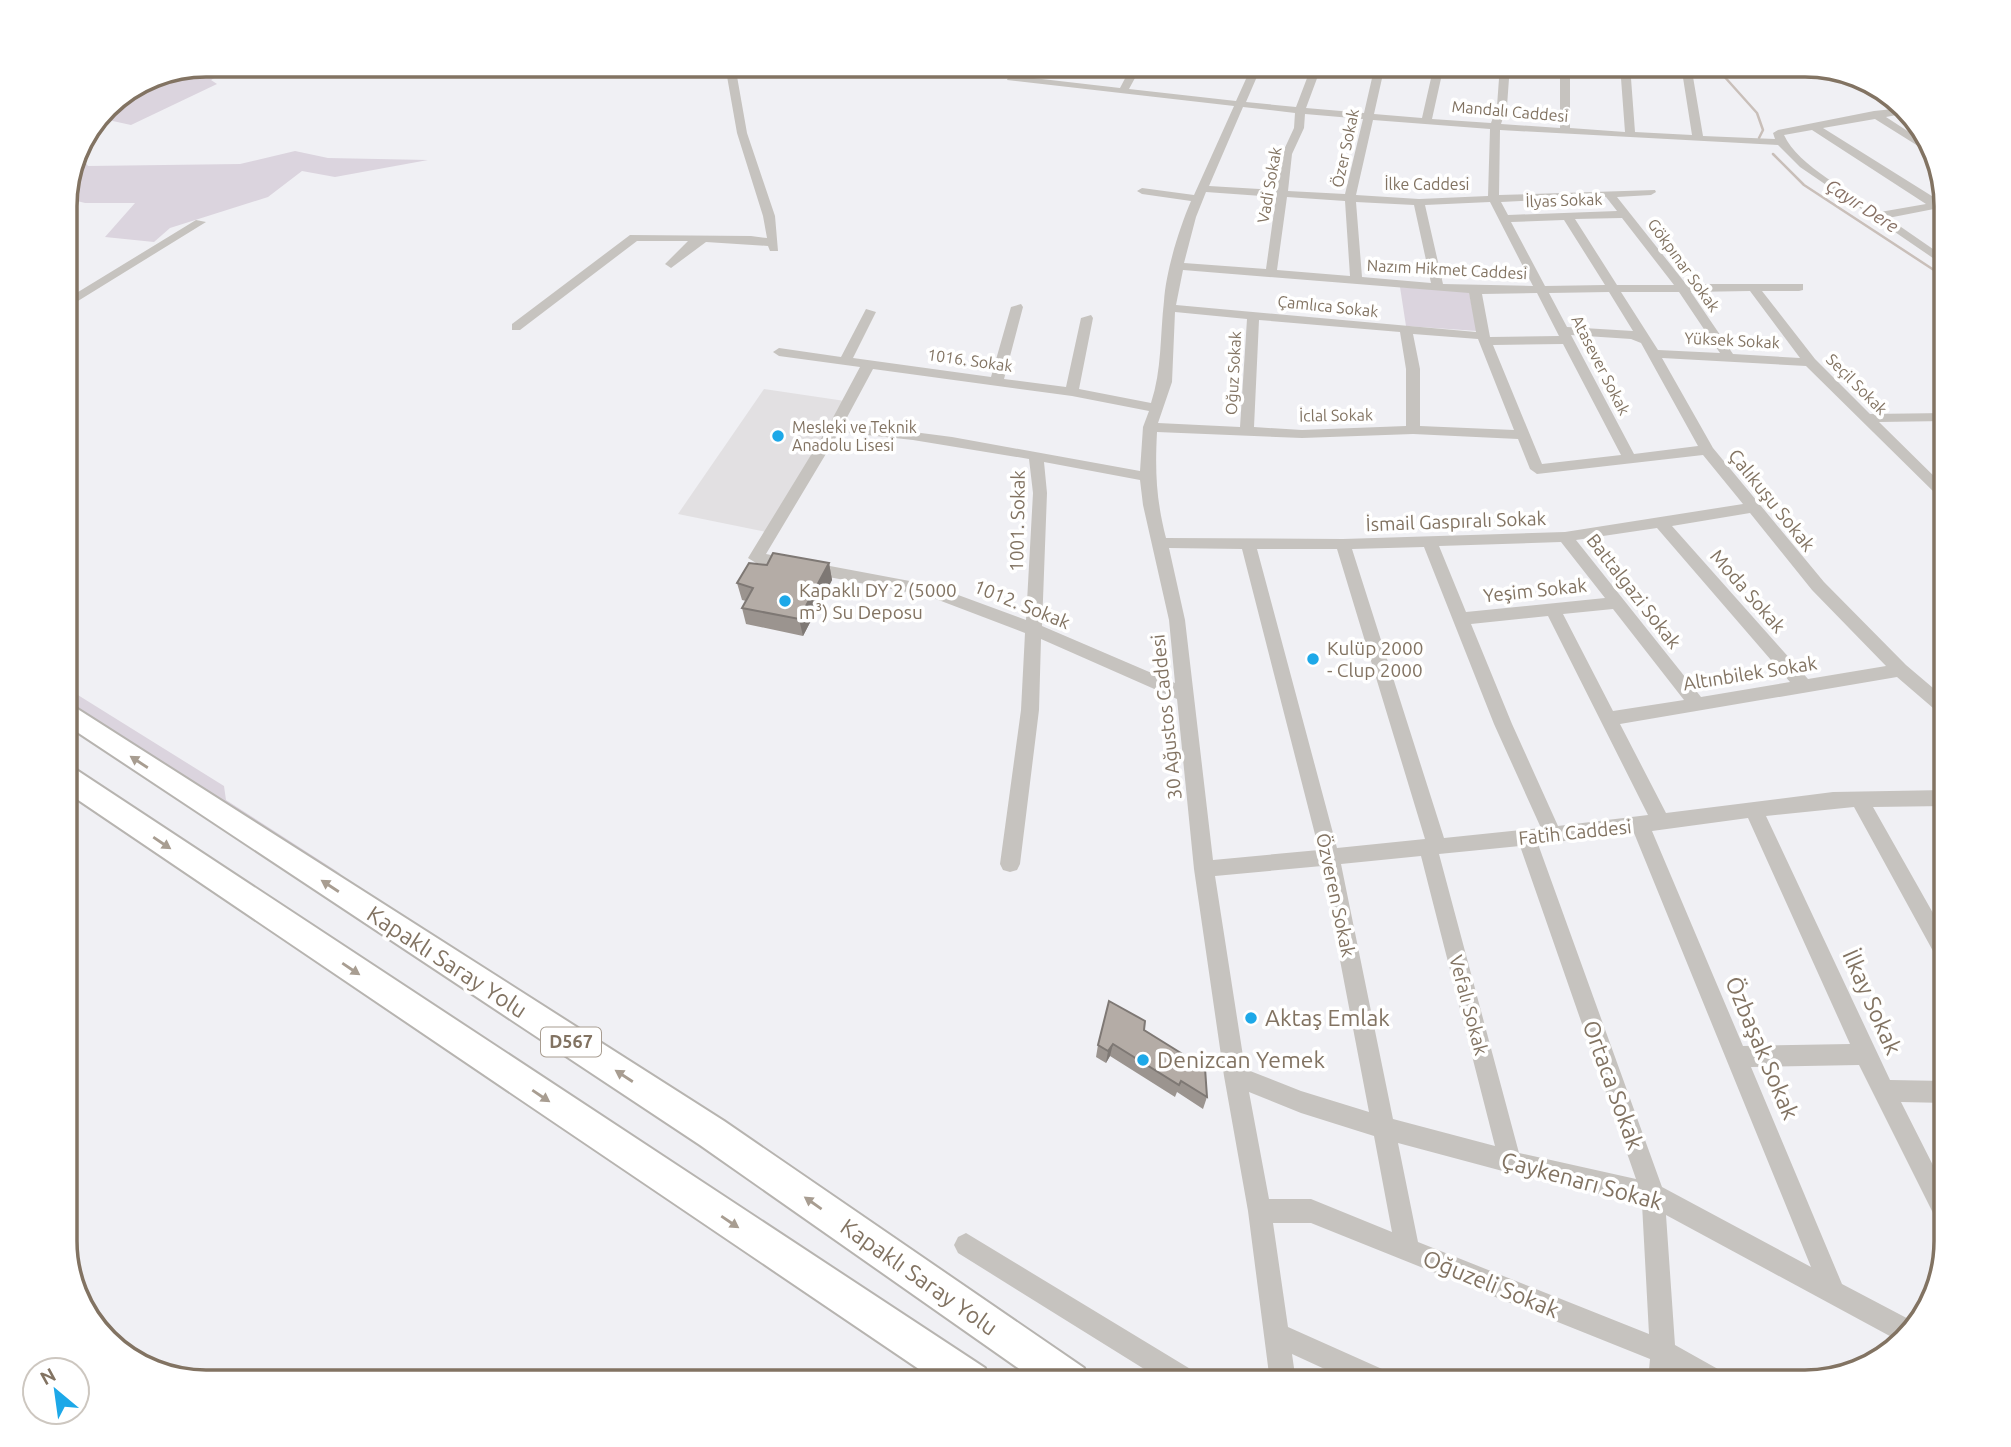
<svg xmlns="http://www.w3.org/2000/svg" width="2011" height="1447" viewBox="0 0 2011 1447" font-family="Ubuntu,sans-serif">
	<style>
		.built { fill: #e2e0e2 }
		.green { fill: #dbd4de }
		.lines { fill: none; stroke-linecap: round; stroke-linejoin: round }
		.stream { stroke: #c9bfb9; stroke-width: 2.5 }
		.highway-casing { stroke: #b7b4b0; stroke-width: 4 }
		.minor { fill: #c6c3bf; fill-rule: evenodd }
		.highway { fill: #fff; fill-rule: evenodd }
		.wall { fill: #9b948f }
		.shaded-wall { fill: #7e7874 }
		.building { fill: #b4aca6; stroke: #7e7874; stroke-width: 2 }
		.oneway { fill: #a89d91 }
		.poi-dot { fill: #1da8e8; stroke: #fff; stroke-width: 2.5 }
		.labels { text-anchor: middle; stroke-width: 7; stroke-linejoin: round; paint-order: stroke }
		.far-street-label { font-size: 16px; fill: #827362; stroke: #fff }
		.far-poi-label { font-size: 16px; fill: #827362; stroke: #fff; text-anchor: start }
		.far-water-label { font-size: 18px; font-style: italic; fill: #866f63; stroke: #fff }
		.shield { fill: #fff; stroke: #a89d91; stroke-width: 2 }
		.shield-label { font-size: 18px; font-weight: bold; fill: #827362 }
		.street-label { font-size: 19px; fill: #827362; stroke: #fff }
		.poi-label { font-size: 19px; fill: #827362; stroke: #fff; text-anchor: start }
		.near-street-label { font-size: 23px; fill: #827362; stroke: #fff }
		.near-poi-label { font-size: 23px; fill: #827362; stroke: #fff; text-anchor: start }
		.rim { fill: none; stroke: #827362; stroke-width: 3.5 }
	</style>
	<rect width="100%" height="100%" fill="#f0f0f4"/>
	<path class="built" d="M764,389L845,401L766,532L678,514Z"/>
	<path class="green" d="M201,68L220,69L223,73L211,80L217,84L131,125L99,118C125,85 159,71 201,68Z
		M78,151L88,166L240,164L295,151L328,158L428,160L335,177L302,171L268,197L170,228L154,242L105,237L135,203H85L65,198Z
		M1400,287L1469,292L1477,331L1406,326Z
		M65,687L224,786L226,800L341,874L263,838L65,704Z"/>
	<g class="lines">
		<path class="stream" d="M1714,65L1757,113L1763,130L1759,138
			M1773,154L1804,185L1940,274"/>
		<g class="highway-casing">
			<path id="highway" d="M65,701L724,1121L1084,1368L1089,1382H1038L700,1145L65,724Z
				M65,766L75,769L985,1368L990,1382H938L65,791Z"/>
		</g>
		<path class="minor" d="M725,65H735L747,133L775,216L778,251H770L768,246L706,242L671,268L665,264L688,241H637L520,330H512V324L630,235L751,236L767,238L763,216L737,133Z
			M1013,65H1023L1016,76L1120,88L1132,65H1142L1129,89L1236,101L1250,70L1226,65H1262L1246,102L1296,107L1312,65H1322L1306,108L1364,113L1375,65H1385L1374,114L1422,118L1434,65H1444L1432,119L1491,123L1497,106L1500,65H1510L1507,106L1501,124L1560,128V65H1570V128L1625,132L1620,65H1630L1635,132L1692,135L1681,65H1691L1703,136L1775,139L1773,133L1778,130L1874,111L1903,108L1907,113L1886,117L1932,147L1934,156L1875,119L1823,128L1943,203L1946,215L1934,209L1888,218L1946,258V267L1800,167L1778,145L1500,130L1499,195L1655,190L1656,192L1651,195L1617,197L1686,284H1803V290L1799,291H1762L1815,359L1870,414L1946,413V421L1879,422L1946,488V501L1941,499L1806,366L1662,358L1713,448L1824,582L1906,665L1946,699V716L1940,714L1897,677L1620,724L1666,813L1833,792L1946,790V806L1873,807L1946,936V964L1939,962L1854,807L1766,816L1890,1080L1946,1081V1103L1901,1102L1946,1191V1227L1938,1223L1859,1065L1751,1067L1842,1284L1918,1324L1899,1341L1666,1215L1675,1345L1725,1373L1729,1382H1692L1674,1372V1382H1648L1650,1359L1311,1223H1273L1288,1327L1391,1373L1395,1382H1353L1292,1354L1296,1382H1270L1248,1211L1224,1076L1194,869L1177,699L1041,639L1039,710L1020,864L1017,870L1010,872L1003,870L1000,864L1021,710L1025,633L928,596L756,563L748,558L828,427L860,367L779,356L773,352L779,348L841,357L866,309L876,312L853,358L991,377L1011,307L1021,304L1023,307L1004,379L1066,387L1081,318L1091,315L1093,318L1079,389L1151,403C1162,370 1160,335 1164,301C1166,271 1179,229 1191,201L1142,194L1137,191L1142,188L1194,195L1234,106L1007,80ZM1243,107L1295,113L1294,128L1282,154L1277,190L1209,186ZM1305,114L1363,119L1345,194L1288,191L1292,154L1304,128ZM1373,120L1490,129L1488,196L1419,199L1356,195ZM1812,130L1926,204L1880,212C1852,193 1798,166 1784,135ZM1206,192L1276,197L1266,269L1184,263L1196,217ZM1287,197L1345,201L1350,276L1277,270ZM1606,197L1617,211L1508,215L1501,202ZM1356,202L1414,205L1431,283L1362,277ZM1490,202L1533,286L1443,284L1425,205ZM1622,218L1674,285H1617L1575,219ZM1564,220L1605,285L1545,286L1511,222ZM1183,270L1469,293L1476,332L1176,305ZM1750,291L1800,358L1733,354L1691,292ZM1609,292L1633,331L1567,327L1549,293ZM1621,292H1679L1720,353L1658,350ZM1537,293L1559,336L1490,337L1482,294ZM1175,312L1247,319L1240,427L1158,423L1172,382ZM1259,320L1400,332L1406,369V426L1302,430L1254,427ZM1413,334L1478,339L1514,430L1420,426V369ZM1571,335L1631,339L1641,343L1698,446L1634,454ZM1563,344L1621,455L1542,464L1493,345ZM873,369L1072,396L1149,411L1143,427L1140,471L952,437L844,423ZM839,432L913,440L1029,459L1033,493L1026,620L931,585L766,554ZM1157,432L1302,438L1413,434L1518,439L1530,469L1537,474L1703,455L1743,504L1565,532L1343,539L1166,538C1156,499 1155,471 1157,432ZM1044,462L1140,480L1143,505L1169,620L1175,683L1042,626L1047,493ZM1750,513L1812,590L1886,666L1808,679L1672,526ZM1657,528L1790,682L1701,697L1576,540ZM1561,542L1605,598L1466,612L1439,546ZM1424,547L1494,724L1541,828L1444,838L1352,549ZM1169,548L1242,549L1319,850L1213,860L1185,620ZM1257,549H1337L1425,839L1337,848ZM1613,609L1684,700L1613,711L1563,614ZM1548,616L1648,815L1558,826L1512,724L1471,624ZM1748,818L1850,1044L1743,1046L1652,831ZM1634,833L1811,1267L1662,1187L1538,844ZM1520,846L1636,1179L1519,1153L1439,854ZM1421,856L1495,1146L1393,1119L1341,864ZM1322,866L1369,1112L1301,1091L1245,1069L1215,876ZM1249,1092L1301,1113L1374,1136L1392,1232L1311,1199H1269ZM1398,1143L1510,1173L1642,1204L1649,1334L1418,1242Z
			M196,220L206,222L65,309V300Z
			M966,1233L1197,1373L1201,1382H1165L958,1253L954,1245L958,1237Z"/>
		<use href="#highway" class="highway"/>
	</g>
	<path class="wall" d="M829,563L832,580L803,636L746,624L742,608L746,601L742,600L737,583L767,565Z
		M1144,1030L1207,1097L1203,1109L1177,1092L1175,1097L1110,1056L1106,1063L1096,1057L1098,1045Z"/>
	<path class="shaded-wall" d="M829,563L832,580L803,636L799,619Z
		M1113,1044L1110,1056L1106,1063L1108,1051Z"/>
	<path class="building" d="M773,553L829,563L799,619L742,608L753,588L737,583L749,563L767,565Z
		M1109,1001L1145,1021L1144,1030L1205,1068L1207,1097L1181,1081L1179,1085L1113,1044L1108,1051L1098,1045Z"/>
	<defs><path id="oneway-solid" d="M-6-.8H1V-3.2L6.5 0L1 3.2V.8H-6Z" transform="scale(1.75)"/></defs>
	<g class="oneway">
		<use href="#oneway-solid" transform="translate(139 762) rotate(-147)"/>
		<use href="#oneway-solid" transform="translate(162 843) rotate(34)"/>
		<use href="#oneway-solid" transform="translate(330 886) rotate(-147)"/>
		<use href="#oneway-solid" transform="translate(351 969) rotate(34)"/>
		<use href="#oneway-solid" transform="translate(624 1076) rotate(-147)"/>
		<use href="#oneway-solid" transform="translate(541 1096) rotate(34)"/>
		<use href="#oneway-solid" transform="translate(813 1203) rotate(-145)"/>
		<use href="#oneway-solid" transform="translate(730 1222) rotate(34)"/>
	</g>
	<g class="poi-dot">
		<circle cx="778" cy="436" r="7"/>
		<circle cx="785" cy="601" r="7"/>
		<circle cx="1313" cy="659" r="7"/>
		<circle cx="1251" cy="1018" r="7"/>
		<circle cx="1143" cy="1060" r="7"/>
	</g>
	<g class="labels">
		<g class="far-street-label">
			<text transform="translate(1510 111) rotate(5)" y="6">Mandalı Caddesi</text>
			<text transform="translate(1345 148) rotate(-78)" y="6">Özer Sokak</text>
			<text x="1427" y="190">İlke Caddesi</text>
			<text transform="translate(1269 185) rotate(-80)" y="6">Vadi Sokak</text>
			<text transform="translate(1564 200) rotate(-2)" y="6">İlyas Sokak</text>
			<text transform="translate(1684 265) rotate(54)" y="6">Gökpınar Sokak</text>
			<text transform="translate(1447 269) rotate(3)" y="6">Nazım Hikmet Caddesi</text>
			<text transform="translate(1328 306) rotate(6)" y="6">Çamlıca Sokak</text>
			<text transform="translate(1732 340) rotate(3)" y="6">Yüksek Sokak</text>
			<text transform="translate(970 360) rotate(8)" y="6">1016. Sokak</text>
			<text transform="translate(1601 365) rotate(63)" y="6">Atasever Sokak</text>
			<text transform="translate(1233 373) rotate(-87)" y="6">Oğuz Sokak</text>
			<text transform="translate(1857 384) rotate(45)" y="6">Seçil Sokak</text>
			<text transform="translate(1336 415) rotate(-1)" y="6">İclal Sokak</text>
		</g>
		<g class="far-poi-label">
			<text x="792" y="433">Mesleki ve Teknik<tspan x="792" dy="18">Anadolu Lisesi</tspan></text>
		</g>
		<g class="far-water-label">
			<text transform="translate(1862 206) rotate(33)" y="6">Çayır Dere</text>
		</g>
		<rect class="shield" x="541" y="1027.5" width="60" height="29" rx="5"/>
		<g class="shield-label">
			<text x="571" y="1048">D567</text>
		</g>
		<g class="street-label">
			<text transform="translate(1772 500) rotate(51)" y="7">Çalıkuşu Sokak</text>
			<text transform="translate(1017 521) rotate(-89)" y="7">1001. Sokak</text>
			<text transform="translate(1456 521) rotate(-2)" y="7">İsmail Gaspıralı Sokak</text>
			<text transform="translate(1535 590) rotate(-6)" y="7">Yeşim Sokak</text>
			<text transform="translate(1634 591) rotate(52)" y="7">Battalgazi Sokak</text>
			<text transform="translate(1748 591) rotate(49)" y="7">Moda Sokak</text>
			<text transform="translate(1022 604) rotate(22)" y="7">1012. Sokak</text>
			<text transform="translate(1750 673) rotate(-9)" y="7">Altınbilek Sokak</text>
			<text transform="translate(1166 717) rotate(-96)" y="7">30 Ağustos Caddesi</text>
			<text transform="translate(1575 832) rotate(-6)" y="7">Fatih Caddesi</text>
			<text transform="translate(1336 895) rotate(78)" y="7">Özveren Sokak</text>
			<text transform="translate(1469 1005) rotate(75)" y="7">Vefalı Sokak</text>
		</g>
		<g class="poi-label">
			<text x="799" y="597">Kapaklı DY 2 (5000<tspan x="799" dy="22">m³) Su Deposu</tspan></text>
			<text x="1327" y="655">Kulüp 2000<tspan x="1327" dy="22">- Clup 2000</tspan></text>
		</g>
		<g class="near-street-label">
			<text transform="translate(447 962) rotate(33)" y="8">Kapaklı Saray Yolu</text>
			<text transform="translate(1872 1002) rotate(66)" y="8">İlkay Sokak</text>
			<text transform="translate(1762 1048) rotate(67)" y="8">Özbaşak Sokak</text>
			<text transform="translate(1613 1085) rotate(70)" y="8">Ortaca Sokak</text>
			<text transform="translate(1582 1181) rotate(15)" y="8">Çaykenarı Sokak</text>
			<text transform="translate(919 1277) rotate(35)" y="8">Kapaklı Saray Yolu</text>
			<text transform="translate(1491 1284) rotate(22)" y="8">Oğuzeli Sokak</text>
		</g>
		<g class="near-poi-label">
			<text x="1265" y="1026">Aktaş Emlak</text>
			<text x="1157" y="1068">Denizcan Yemek</text>
		</g>
	</g>
	<path d="M0 0H2011V1447H0ZM206 77H1805A129 129 0 0 1 1934 206V1241A129 129 0 0 1 1805 1370H206A129 129 0 0 1 77 1241V206A129 129 0 0 1 206 77Z" fill="#fff" fill-rule="evenodd"/>
	<path class="rim" d="M206 77H1805A129 129 0 0 1 1934 206V1241A129 129 0 0 1 1805 1370H206A129 129 0 0 1 77 1241V206A129 129 0 0 1 206 77Z"/>
	<g transform="translate(56 1391) rotate(331)"><circle r="33" fill="#ffffff" stroke="#cdc7c0" stroke-width="2"/>
	<path d="M0-5L12 26L0 18L-12 26Z" fill="#1da8e8"/>
	<text y="-10" font-size="19" font-weight="bold" text-anchor="middle" fill="#827362">N</text>
	</g>
</svg>
